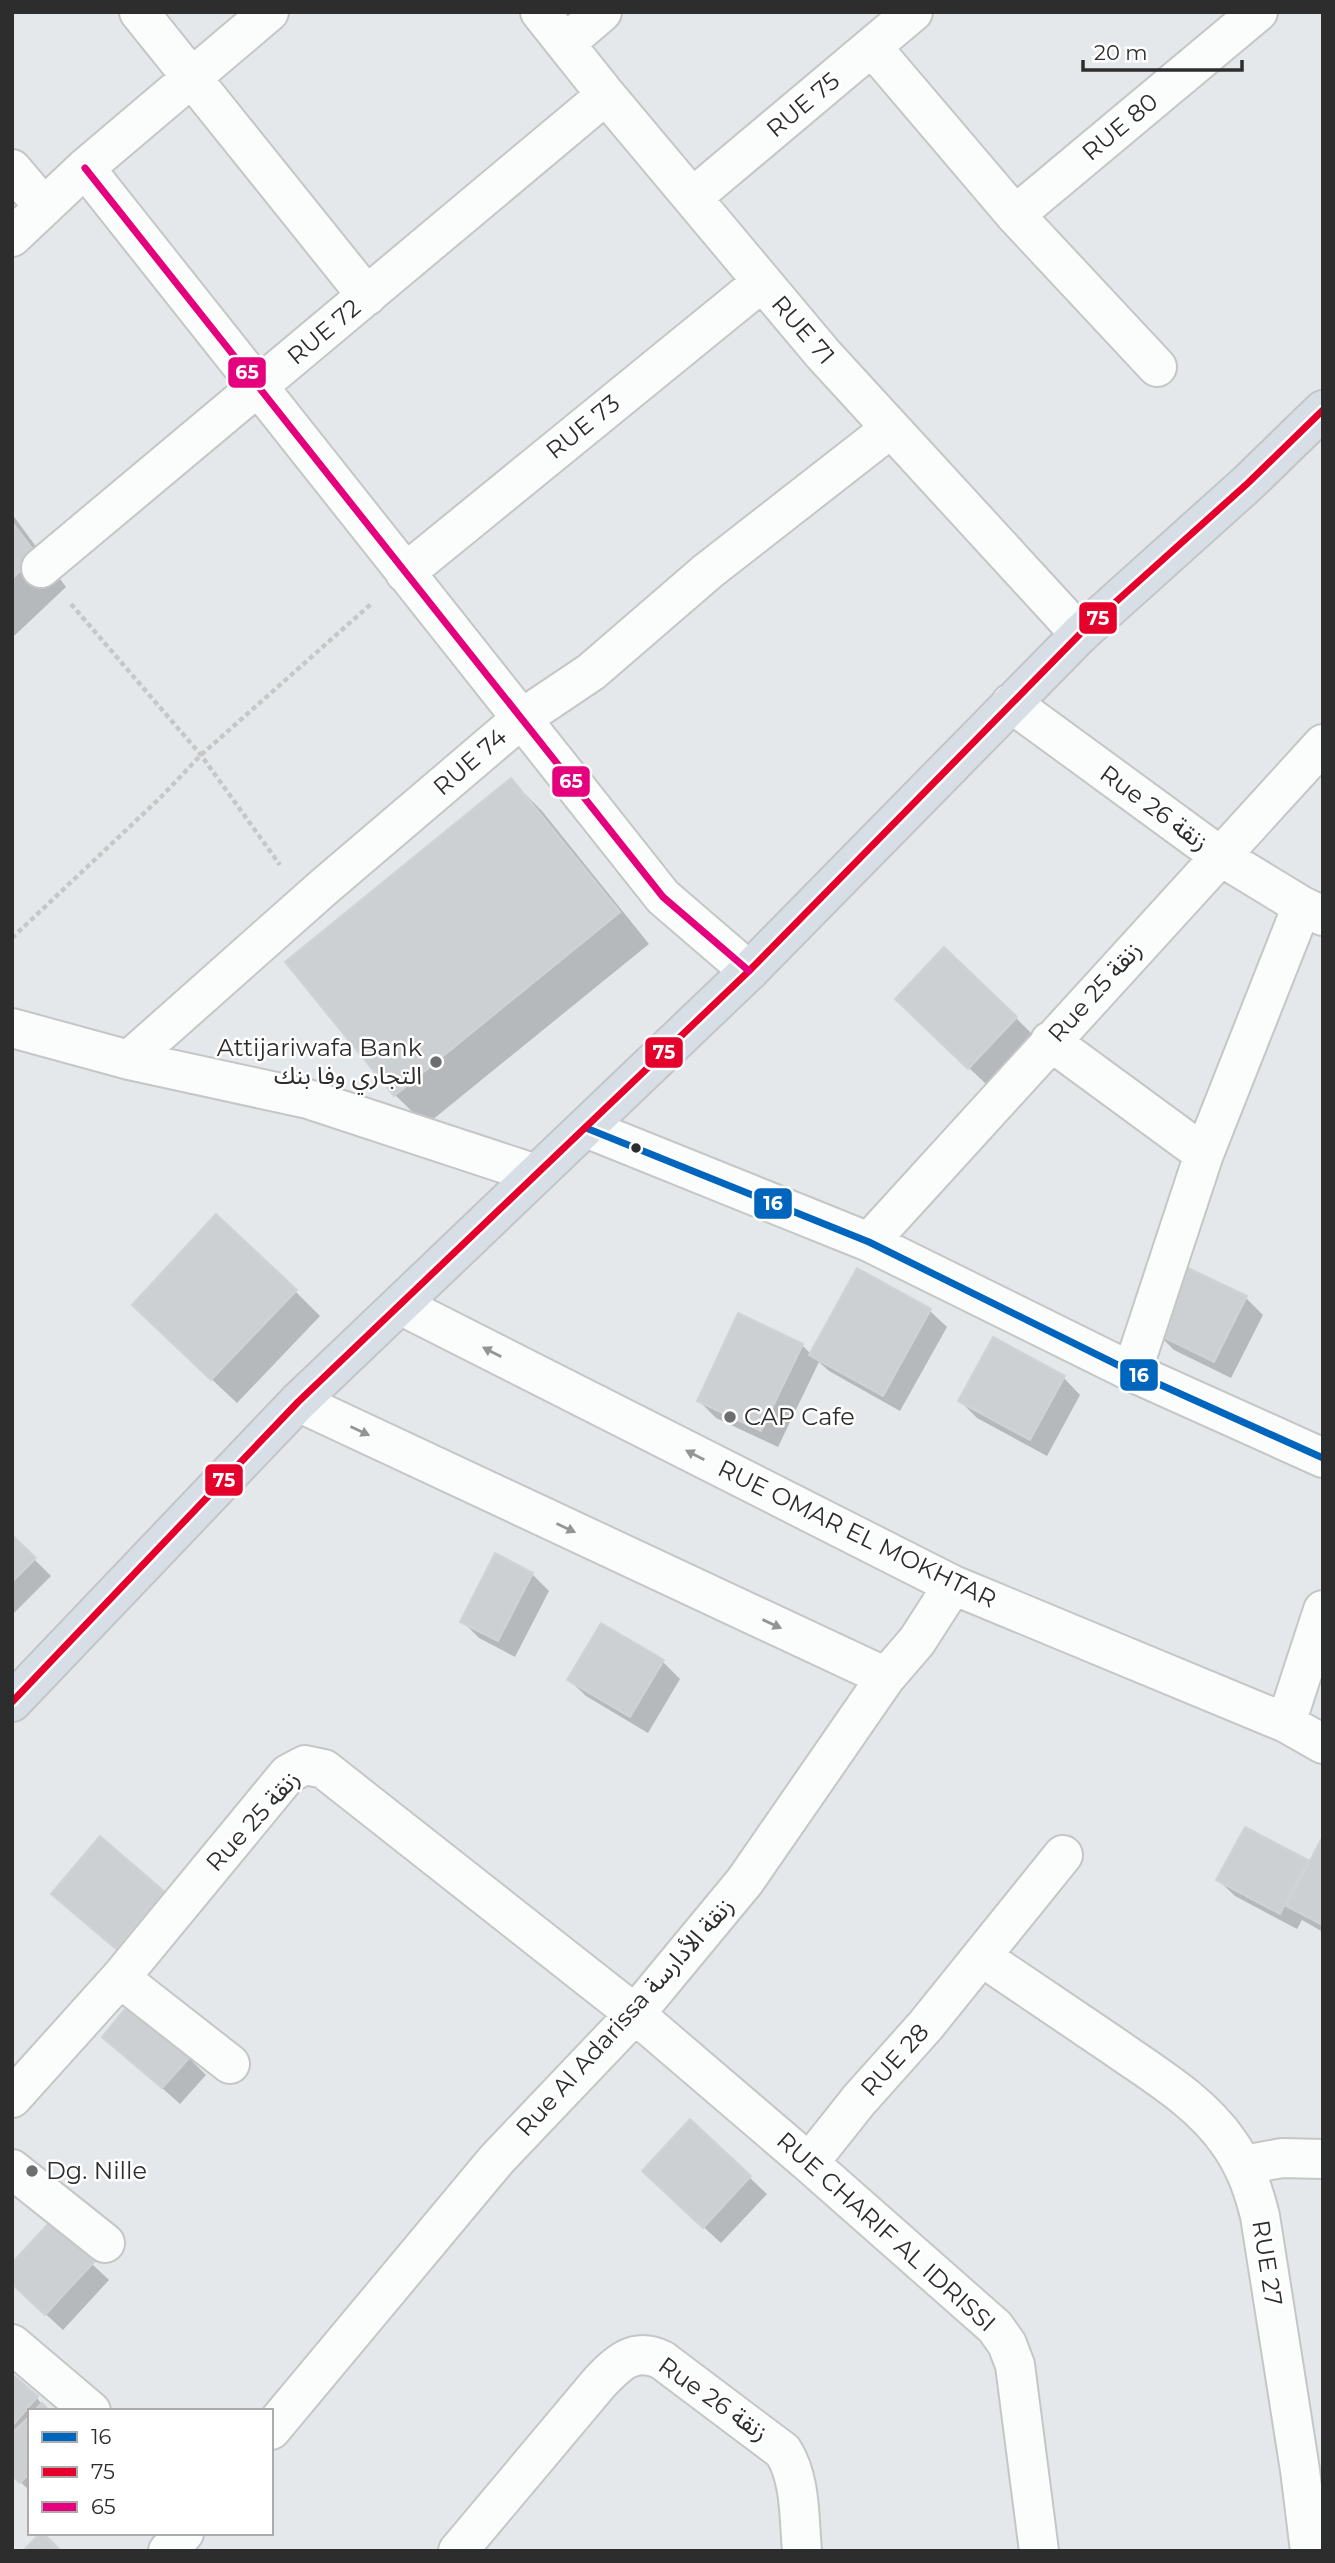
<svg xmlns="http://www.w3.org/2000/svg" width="1335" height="2563" viewBox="0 0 1335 2563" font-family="Montserrat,'Noto Sans Arabic',sans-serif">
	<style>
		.shadow { fill: #0003 }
		.building { fill: #cdd0d2; stroke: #d0d3d5; stroke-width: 2 }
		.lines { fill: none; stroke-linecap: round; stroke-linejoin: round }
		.minor-casing { stroke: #c5c6c6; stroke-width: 42 }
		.major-casing { stroke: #c3c5c6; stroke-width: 42 }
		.path { stroke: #c7c7c7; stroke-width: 4.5; stroke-dasharray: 5 3.5; stroke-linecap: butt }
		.minor { stroke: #fbfcfc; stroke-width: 38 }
		.major { stroke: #d7dee6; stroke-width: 38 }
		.bus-1-casing { stroke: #fff; stroke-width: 12 }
		.bus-2-casing { stroke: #fff; stroke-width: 12 }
		.bus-3-casing { stroke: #fff; stroke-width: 12 }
		.bus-1 { stroke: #0065bd; stroke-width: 7 }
		.bus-2 { stroke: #e4002b; stroke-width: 7 }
		.bus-3 { stroke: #e5007d; stroke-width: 7 }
		.oneway { fill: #949494 }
		.poi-dot { fill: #6d6e6f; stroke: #fff; stroke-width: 2.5 }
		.bus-dot { fill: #2d2d2d; stroke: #fff; stroke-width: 2.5 }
		.labels { text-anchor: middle; stroke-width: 5; stroke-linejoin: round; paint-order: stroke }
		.street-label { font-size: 24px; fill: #2d2d2d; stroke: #fff }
		.poi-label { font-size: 24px; fill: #2d2d2d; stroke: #fff; text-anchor: start }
		.line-badge { stroke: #fff; stroke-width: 2.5 }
		.badge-label { font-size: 19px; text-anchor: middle; font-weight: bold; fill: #fff }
	</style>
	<rect width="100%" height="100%" fill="#e4e8ea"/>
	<path class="shadow" d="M12,514L66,587L12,638Z
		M511,780L542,811L649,944L426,1125L395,1095Z
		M914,1016L1016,1018L1033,1035L986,1084Z
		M295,1291L320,1316L237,1403L158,1329Z
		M1246,1298L1263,1315L1231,1378L1174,1350L1157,1333Z
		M930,1311L947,1327L900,1411L829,1371L819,1362L778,1447L716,1418L699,1401L802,1345L812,1355Z
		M1064,1378L1080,1395L1047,1456L977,1418L960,1401Z
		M12,1537L51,1576L12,1615Z
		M532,1574L549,1591L515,1657L479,1638L462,1621Z
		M663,1662L680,1679L648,1733L586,1696L569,1680Z
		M1246,1829L1310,1863L1323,1839V1932L1302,1920L1297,1929L1235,1896L1218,1880Z
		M164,1893L181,1910L134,1965L53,1894Z
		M104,2036L189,2058L206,2075L180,2104Z
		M690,2121L767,2194L721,2243L661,2188Z
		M92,2264L109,2280L63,2330L12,2283Z
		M12,2377L37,2398L47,2411H30L29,2490L12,2474Z"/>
	<path class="building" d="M12,522L37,555L12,579Z
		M511,778L620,912L394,1096L285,962Z
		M944,947L1017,1017L968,1069L895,999Z
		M216,1214L297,1290L211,1380L132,1305Z
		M857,1268L931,1309L883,1396L809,1355Z
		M1188,1268L1247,1296L1214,1362L1155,1333Z
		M738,1313L803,1344L761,1431L697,1401Z
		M993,1337L1065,1376L1030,1440L958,1401Z
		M12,1535L36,1558L12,1582Z
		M495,1553L533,1573L498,1641L460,1622Z
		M601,1623L664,1660L630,1717L567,1680Z
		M1245,1827L1308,1860L1280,1914L1216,1880Z
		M100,1836L165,1892L116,1949L51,1894Z
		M1323,1836V1925L1286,1906Z
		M129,2004L190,2057L162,2088L102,2037Z
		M690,2119L751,2176L703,2228L642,2171Z
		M50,2222L94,2262L45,2315L12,2284V2263Z
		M12,2374L38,2396L12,2426Z
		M42,2403L50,2411H34Z
		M30,2416V2473L20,2483L12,2476V2433Z
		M40,2533H43L61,2551H23Z"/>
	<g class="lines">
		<g class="minor-casing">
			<path id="minor" d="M139,12L367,296
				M540,12L606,95L823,354L1080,634
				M566,43L602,12
				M872,47L1015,215L1157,367
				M85,168L663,897L749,971
				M12,169L44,207
				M693,197L913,12
				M1015,215L1258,12
				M12,237L85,168L269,12
				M41,568L606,95
				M405,573L762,282
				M1011,703L1220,856L1302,906L1323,916
				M12,1028L129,1060L308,1099L536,1174
				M1050,1041L1204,1154
				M129,1060L325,886L521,719L591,672L708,571L890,429
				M586,1128L869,1242L1132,1372L1323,1458
				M869,1242L1323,744
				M400,1305L953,1585L1286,1723L1323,1744
				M1132,1372L1204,1154L1302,906
				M298,1402L886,1677
				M1286,1723L1323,1610
				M982,1957C1026,1987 1071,2017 1115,2047C1155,2075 1201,2102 1229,2143C1245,2166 1253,2188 1260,2216L1300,2470L1310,2551
				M120,1978L230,2064
				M12,2098L120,1978L288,1774L305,1765L324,1769L635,2014L809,2163L995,2327L1007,2344L1015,2365L1039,2551
				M809,2163L859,2100L926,2025L1063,1855
				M1244,2165L1282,2158L1323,2159
				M12,2169L105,2243
				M12,2344L91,2411
				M271,2430L497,2159L635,2014L745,1881L886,1677L917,1641L953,1585
				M168,2551L184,2533
				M458,2551L599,2383C617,2364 634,2346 662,2360L783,2451C801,2479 799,2518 802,2551"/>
		</g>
		<g class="major-casing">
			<path id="major" d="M12,1702L298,1402L749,971L1080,634L1248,483L1323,410"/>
		</g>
		<path class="path" d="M71,604L201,755L280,865
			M12,938L160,798L201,755L371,604"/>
		<use href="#minor" class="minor"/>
		<use href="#major" class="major"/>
		<g class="bus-1-casing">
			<path id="bus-1" d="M586,1128L869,1242L1132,1372L1323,1458"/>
		</g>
		<g class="bus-2-casing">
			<path id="bus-2" d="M12,1702L298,1402L749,971L1080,634L1248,483L1323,410"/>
		</g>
		<g class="bus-3-casing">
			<path id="bus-3" d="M85,168L663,897L749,971"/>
		</g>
		<use href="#bus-1" class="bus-1"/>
		<use href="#bus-2" class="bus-2"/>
		<use href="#bus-3" class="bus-3"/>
	</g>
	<defs><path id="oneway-solid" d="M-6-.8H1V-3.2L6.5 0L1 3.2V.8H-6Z" transform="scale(1.75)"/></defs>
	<g class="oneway">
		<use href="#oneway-solid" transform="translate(492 1352) rotate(-153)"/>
		<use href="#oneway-solid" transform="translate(360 1431) rotate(25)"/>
		<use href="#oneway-solid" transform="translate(695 1455) rotate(-153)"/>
		<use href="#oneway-solid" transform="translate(566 1528) rotate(25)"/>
		<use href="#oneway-solid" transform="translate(772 1624) rotate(25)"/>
	</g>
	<g class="poi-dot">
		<circle cx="436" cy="1062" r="7"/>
		<circle cx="730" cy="1417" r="7"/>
		<circle cx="32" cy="2171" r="7"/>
	</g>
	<circle class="bus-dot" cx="636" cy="1148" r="6"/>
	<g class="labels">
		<g class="street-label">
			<text transform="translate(803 105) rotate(-40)" y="8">RUE 75</text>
			<text transform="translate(1120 127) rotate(-40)" y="8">RUE 80</text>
			<text transform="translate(803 330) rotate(49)" y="8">RUE 71</text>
			<text transform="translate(324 332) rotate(-40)" y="8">RUE 72</text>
			<text transform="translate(583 427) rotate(-39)" y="8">RUE 73</text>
			<text transform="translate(470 762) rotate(-41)" y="8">RUE 74</text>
			<text transform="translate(1154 808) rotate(36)" y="8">Rue 26 زنقة</text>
			<text transform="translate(1095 992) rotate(-48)" y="8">Rue 25 زنقة</text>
			<text transform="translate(857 1534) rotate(26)" y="8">RUE OMAR EL MOKHTAR</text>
			<text transform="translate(253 1821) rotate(-48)" y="8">Rue 25 زنقة</text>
			<text transform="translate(625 2017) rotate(-48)" y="8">Rue Al Adarissa زنقة الأدارسة</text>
			<text transform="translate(895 2060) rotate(-48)" y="8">RUE 28</text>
			<text transform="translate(886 2232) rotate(42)" y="8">RUE CHARIF AL IDRISSI</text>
			<text transform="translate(1267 2263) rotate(81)" y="8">RUE 27</text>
			<text transform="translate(713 2399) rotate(35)" y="8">Rue 26 زنقة</text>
		</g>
		<g class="poi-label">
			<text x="422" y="1056" text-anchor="end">Attijariwafa Bank<tspan x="422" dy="28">التجاري وفا بنك</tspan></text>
			<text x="744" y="1425">CAP Cafe</text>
			<text x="46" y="2179">Dg. Nille</text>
		</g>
	</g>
	<g class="line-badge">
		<rect x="227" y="356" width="40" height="33" rx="7" fill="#e5007d"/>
		<rect x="1078" y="601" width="40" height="34" rx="7" fill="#e4002b"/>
		<rect x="551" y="765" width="40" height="33" rx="7" fill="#e5007d"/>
		<rect x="644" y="1036" width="40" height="33" rx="7" fill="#e4002b"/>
		<rect x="753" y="1187" width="40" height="33" rx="7" fill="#0065bd"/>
		<rect x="1119" y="1358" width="40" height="34" rx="7" fill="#0065bd"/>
		<rect x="204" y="1463" width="40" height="34" rx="7" fill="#e4002b"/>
	</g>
	<g class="badge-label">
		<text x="247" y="379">65</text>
		<text x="1098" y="625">75</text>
		<text x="571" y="788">65</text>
		<text x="664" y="1059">75</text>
		<text x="773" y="1210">16</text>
		<text x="1139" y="1382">16</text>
		<text x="224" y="1487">75</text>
	</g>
	<rect width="1335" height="2563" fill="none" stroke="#2d2d2d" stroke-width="28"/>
	<rect x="28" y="2409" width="245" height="126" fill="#ffffff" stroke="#ababab" stroke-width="2"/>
	<rect x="42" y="2432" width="35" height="10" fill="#0065bd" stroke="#ababab" stroke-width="2"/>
	<text x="91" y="2444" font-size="21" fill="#2d2d2d">16</text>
	<rect x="42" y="2467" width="35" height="10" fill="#e4002b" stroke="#ababab" stroke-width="2"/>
	<text x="91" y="2479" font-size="21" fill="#2d2d2d">75</text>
	<rect x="42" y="2502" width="35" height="10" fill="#e5007d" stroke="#ababab" stroke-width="2"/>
	<text x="91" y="2514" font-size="21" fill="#2d2d2d">65</text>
	<path d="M1083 60v10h159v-10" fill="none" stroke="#2d2d2d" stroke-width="3.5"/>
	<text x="1094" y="60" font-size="21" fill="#2d2d2d" stroke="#ffffff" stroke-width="5" paint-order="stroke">20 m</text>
</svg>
